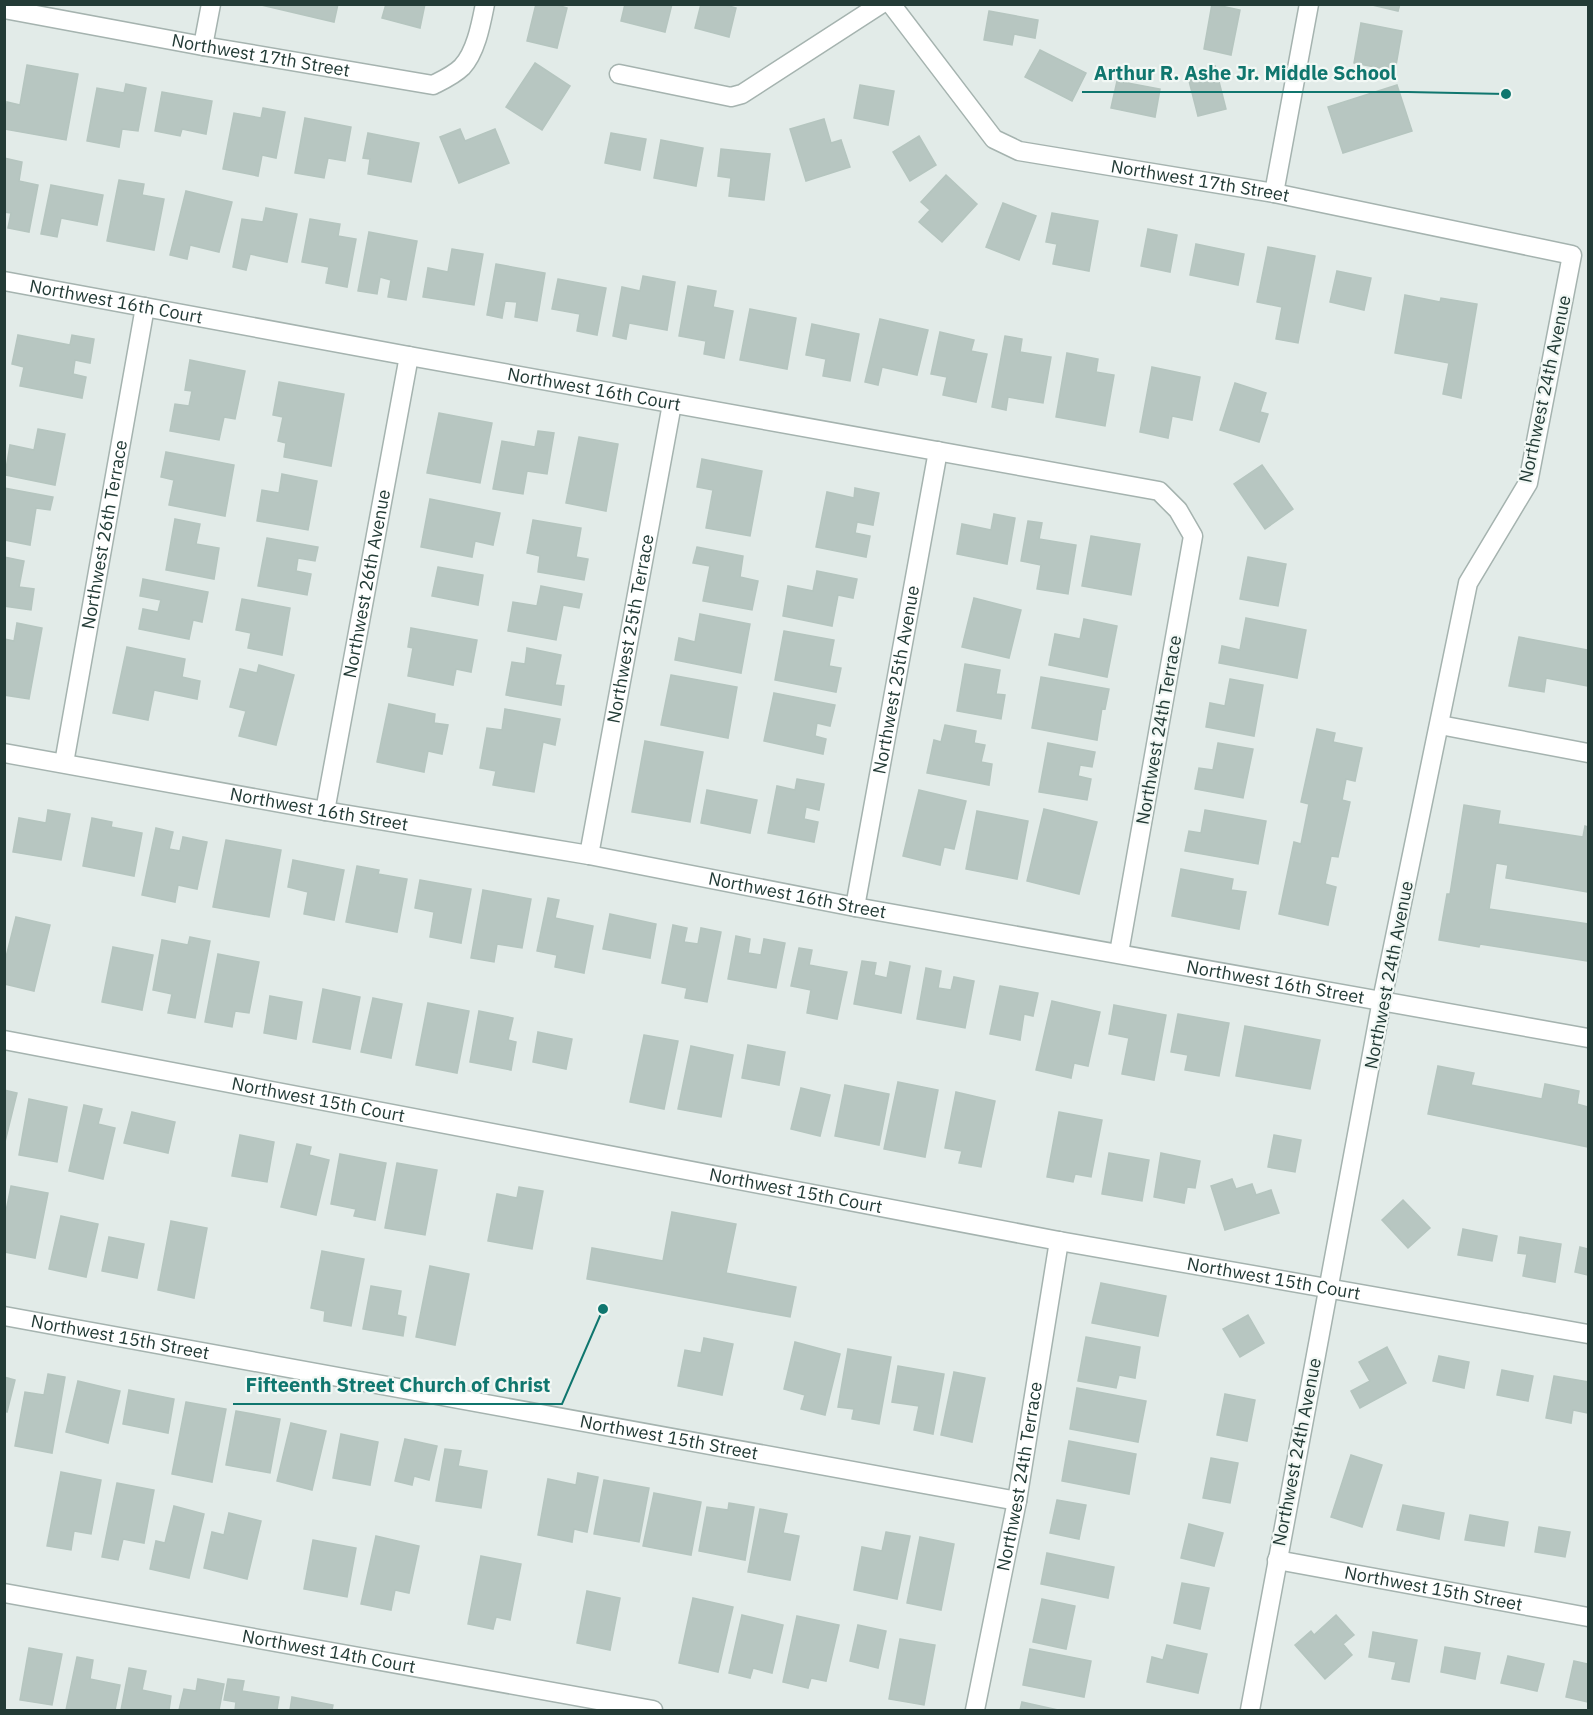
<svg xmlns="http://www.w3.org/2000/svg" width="1593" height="1715" viewBox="0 0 1593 1715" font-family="'IBM Plex Sans',sans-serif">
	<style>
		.building { fill: #b7c6c1; stroke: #b5c5bf; stroke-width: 1.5 }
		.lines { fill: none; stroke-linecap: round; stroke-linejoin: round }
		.street-casing { stroke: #a5b3af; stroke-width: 21 }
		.street { stroke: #fff; stroke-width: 18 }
		.labels { text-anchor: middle; stroke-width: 4.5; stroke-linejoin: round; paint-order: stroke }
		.street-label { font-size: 18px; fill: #233b36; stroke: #f2f8f5 }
		.leader { fill: none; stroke: #0f766e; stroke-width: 2 }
		.callout-dot { fill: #0f766e; stroke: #f2f8f5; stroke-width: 2 }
		.callout-label { font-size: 20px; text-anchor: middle; font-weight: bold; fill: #0f766e; stroke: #f2f8f5; stroke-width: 4.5; stroke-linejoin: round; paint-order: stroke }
	</style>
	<rect width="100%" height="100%" fill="#e2ebe8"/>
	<path class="building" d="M257,4H338L334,22Z
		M386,4H425L420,28L382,18Z
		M536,4H554L567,8L557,48L527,41Z
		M625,4H672L665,32L621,21Z
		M701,4H722L736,8L729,37L695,28Z
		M1212,4L1240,10L1231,55L1204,49Z
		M1368,4H1400L1398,11Z
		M989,11L1038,20L1035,38L1014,34L1012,45L984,40Z
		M1361,23L1402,31L1395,71L1354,63Z
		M1040,50L1086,73L1072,101L1025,77Z
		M535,63L570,86L542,130L506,107Z
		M27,65L78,74L66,140L4,129L7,102L20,105Z
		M1215,66L1226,109L1198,116L1187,73Z
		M1117,81L1160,89L1155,117L1111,108Z
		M126,84L146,88L138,131L122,129L119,147L87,141L97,88L124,93Z
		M860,85L894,91L888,125L854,118Z
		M1397,85L1412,131L1343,153L1328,107Z
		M162,92L212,101L206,134L182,129L180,136L155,131Z
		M263,108L285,112L276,158L262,155L258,176L223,169L234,113L261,118Z
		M305,118L351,127L345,161L328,158L324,178L295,173Z
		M824,119L831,143L841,140L850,167L806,181L790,129Z
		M460,129L465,141L495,129L509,163L459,183L440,137Z
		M368,133L419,143L411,182L368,174L370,159L363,158Z
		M611,133L646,139L640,170L605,163Z
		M919,136L936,165L910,181L893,152Z
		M661,140L703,148L696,186L654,178Z
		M721,149L770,154L764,200L729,196L731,178L718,176Z
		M4,158L22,162L19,181L38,185L29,232L8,228L11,213L4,212Z
		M946,175L977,204L942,242L919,222L930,210L921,202Z
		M119,180L144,184L142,195L164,199L154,250L107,241Z
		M51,185L103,195L97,225L61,218L57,237L41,234Z
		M186,191L232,202L219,252L190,245L187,259L170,255Z
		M1003,203L1036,216L1019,260L986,247Z
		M266,208L297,214L287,262L250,254L246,270L233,267L242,219L263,222Z
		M1052,213L1098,221L1089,271L1053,264L1057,244L1046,242Z
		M310,219L340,224L338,236L356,239L347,287L326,283L329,267L302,262Z
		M1148,229L1177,235L1170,272L1141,266Z
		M369,232L417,241L406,300L388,297L391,280L380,277L377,294L358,291Z
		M1196,244L1244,254L1238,285L1190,275Z
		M1268,247L1315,256L1298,343L1276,339L1282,307L1257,302Z
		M452,249L483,254L474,305L423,297L428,268L448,272Z
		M496,264L545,273L537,321L515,317L517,302L505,301L502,318L487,315Z
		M1337,271L1371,278L1364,310L1330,302Z
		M643,276L675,282L667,330L629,323L626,339L613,336L622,287L640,291Z
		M558,279L606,288L597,335L577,331L580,314L552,309Z
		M688,286L716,291L713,307L733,311L724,358L704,354L706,341L679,336Z
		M1405,295L1440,302L1441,298L1477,304L1461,398L1443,394L1449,363L1395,353Z
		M750,309L796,318L787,369L740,360Z
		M880,319L928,330L917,375L882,367L878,385L865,382Z
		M812,324L859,334L850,381L823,376L826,359L806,355Z
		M940,332L974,340L971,351L987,354L976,402L943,395L947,377L931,374Z
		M18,335L70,345L72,335L94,339L90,363L75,360L73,374L86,377L82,398L20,386L24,367L12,364Z
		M1005,336L1022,339L1020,352L1051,357L1043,403L1008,397L1006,410L992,407Z
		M1067,353L1098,359L1096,372L1114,375L1105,426L1056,417Z
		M190,360L245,371L235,419L224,417L219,440L170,431L175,404L189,406L192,391L185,390Z
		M1152,367L1200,377L1192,420L1172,416L1168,438L1140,432Z
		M279,382L344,394L331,466L284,457L286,443L278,441L283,417L273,415Z
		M1235,383L1266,393L1260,412L1268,414L1259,442L1220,430Z
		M439,413L492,423L480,483L427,473Z
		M38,429L65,434L55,485L5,475L10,445L34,450Z
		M538,431L554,433L547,474L527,471L523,494L493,489L502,441L535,447Z
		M579,437L618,444L606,511L566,503Z
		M166,452L234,465L225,516L169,505L174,480L161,477Z
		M702,459L762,471L750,536L706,528L713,490L697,487Z
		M1262,465L1293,509L1265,529L1234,484Z
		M282,474L317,481L308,530L257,521L262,490L279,493Z
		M4,488L53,497L50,510L36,508L30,545L4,540Z
		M855,488L879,493L873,525L857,522L855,533L870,536L866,557L816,547L827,492L854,498Z
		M430,499L500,513L493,545L475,541L472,557L421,547Z
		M994,514L1015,518L1007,564L957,554L962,524L991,530Z
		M175,519L200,524L196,544L219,548L214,579L166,570Z
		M533,520L581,528L576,557L588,559L584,580L538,572L540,556L527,553Z
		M1028,521L1042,523L1039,539L1076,545L1068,594L1037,589L1041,565L1021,561Z
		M1091,536L1140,544L1131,595L1082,586Z
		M267,538L318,547L315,561L298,558L296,571L311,574L307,595L258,586Z
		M697,547L743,556L740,577L758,581L752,610L703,601L710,566L693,563Z
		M4,557L24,561L19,587L34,589L31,610L4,606Z
		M1248,557L1286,564L1278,606L1240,599Z
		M438,567L483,575L478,605L432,596Z
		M817,571L857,579L853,598L838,595L832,626L783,616L788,586L813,591Z
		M143,579L208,592L202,622L193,620L189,639L139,629L143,609L158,612L161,600L140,596Z
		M541,586L582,594L579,608L563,605L556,640L508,631L513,602L537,606Z
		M974,598L1021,610L1009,658L962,647Z
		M242,599L290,608L282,655L248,648L251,633L236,630Z
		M700,614L750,624L741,673L675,660L679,638L695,642Z
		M1246,618L1306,630L1297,678L1219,663L1222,646L1240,650Z
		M1084,619L1117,626L1107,677L1049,665L1055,634L1080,639Z
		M17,623L42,628L29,699L4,695V639L14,641Z
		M411,628L477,640L471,672L456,669L453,685L408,676L413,648L408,647Z
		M784,631L834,640L829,666L841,668L836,692L775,680Z
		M1519,637L1588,650V686L1546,678L1544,692L1509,686Z
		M127,647L185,659L182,677L200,681L197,699L154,690L148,720L113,713Z
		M527,648L561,655L555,685L564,686L561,705L506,695L512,662L525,664Z
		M965,664L1000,670L996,694L1005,695L1001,719L957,711Z
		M259,665L294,675L276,745L239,736L246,711L230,707L240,669L257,673Z
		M671,675L737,687L728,738L661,725Z
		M1041,677L1109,689L1105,709L1102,708L1097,740L1032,728Z
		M1230,679L1263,685L1254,736L1206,727L1210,703L1225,706Z
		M774,693L835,705L830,726L817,723L815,736L826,739L823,754L764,741Z
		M389,704L435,714L434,723L448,725L442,754L428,751L424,772L377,762Z
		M505,709L560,719L555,745L543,742L534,792L493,785L496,771L480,768L487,728L502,730Z
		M945,725L976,731L974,743L985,745L981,762L992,764L989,785L927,773L934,740L941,742Z
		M1317,729L1335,733L1333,742L1362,748L1355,781L1346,779L1342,800L1350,802L1338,857L1331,856L1325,884L1336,887L1328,925L1279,914L1294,842L1301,844L1309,804L1301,802Z
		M645,741L703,752L690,822L632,812Z
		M1048,743L1095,752L1092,767L1080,765L1078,776L1091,779L1087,800L1039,792Z
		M1218,743L1253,749L1243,798L1195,789L1199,768L1213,770Z
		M797,779L824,784L819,810L806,807L804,819L818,822L814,842L768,833L777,786L795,790Z
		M707,790L757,800L750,833L701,823Z
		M919,790L966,801L954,849L944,847L940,865L903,856Z
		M1464,805L1500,811L1498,824L1583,837L1585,826L1588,827V892L1506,878L1508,865L1496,863L1489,909L1588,924V961L1480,944L1479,947L1439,940L1447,894H1450Z
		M1044,809L1097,822L1079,894L1027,881Z
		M48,810L70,814L61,860L13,852L19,818L46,823Z
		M1205,810L1266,821L1258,864L1185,851L1189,831L1201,833Z
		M977,811L1028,821L1017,879L966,869Z
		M92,818L112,822L111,827L142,833L134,876L83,866Z
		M156,828L173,832L169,849L180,851L183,837L207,842L197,889L178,885L175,902L142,895Z
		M226,840L281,850L269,917L213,907Z
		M293,860L344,870L334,920L304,914L308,892L288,887Z
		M357,866L379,870L378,874L407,879L397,932L346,922Z
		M1181,869L1233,879L1231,890L1246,892L1239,929L1172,916Z
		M420,880L471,889L461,943L430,937L434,912L415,908Z
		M483,890L531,899L522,948L497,944L494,962L471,958Z
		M548,898L559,900L555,918L593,926L584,973L555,967L557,955L537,951Z
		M610,914L656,924L650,958L603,949Z
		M16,917L50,925L34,991L4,984V965Z
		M673,925L687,928L684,942L698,944L701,928L721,932L707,1002L685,998L687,988L662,983Z
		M736,936L750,939L748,953L761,955L764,939L785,943L776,988L728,979Z
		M190,937L210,941L195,1018L168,1013L172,994L153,990L162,940L188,945Z
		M113,947L153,955L142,1010L102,1002Z
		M799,948L812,950L809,965L847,972L837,1019L807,1013L811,990L791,986Z
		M218,954L259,962L249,1013L235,1011L232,1027L205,1022Z
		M862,961L876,963L874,975L887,978L890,962L910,966L901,1013L854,1004Z
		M926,968L941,971L938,988L951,990L954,977L974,981L965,1028L917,1019Z
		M1000,986L1038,993L1033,1016L1024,1014L1020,1040L990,1034Z
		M323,989L360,997L350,1049L313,1042Z
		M270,996L302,1002L296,1039L264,1033Z
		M373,998L402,1004L391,1058L361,1052Z
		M1052,1001L1100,1012L1088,1066L1074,1063L1071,1078L1036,1070Z
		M428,1003L469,1011L457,1073L416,1065Z
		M1114,1005L1166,1015L1154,1080L1122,1074L1129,1038L1109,1034Z
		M479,1011L513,1018L508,1040L516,1042L511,1070L470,1062Z
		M1178,1014L1229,1023L1219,1076L1185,1070L1188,1055L1171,1052Z
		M1245,1026L1320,1040L1310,1089L1236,1076Z
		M538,1032L572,1039L566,1069L533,1062Z
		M644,1035L678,1041L664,1109L630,1102Z
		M748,1045L785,1052L779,1085L742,1078Z
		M691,1046L733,1055L721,1117L678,1109Z
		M1438,1066L1474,1073L1471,1085L1542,1099L1545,1084L1579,1091L1577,1104L1588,1107V1147L1428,1114Z
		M898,1082L938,1090L925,1157L884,1149Z
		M845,1085L889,1094L879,1145L835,1136Z
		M801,1088L830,1095L820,1136L791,1129Z
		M4,1090L17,1093L4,1146Z
		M956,1092L995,1101L981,1167L959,1163L962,1151L945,1148Z
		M29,1099L67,1107L57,1162L19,1155Z
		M84,1105L102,1109L98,1124L115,1128L103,1179L69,1171Z
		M132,1112L175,1122L168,1153L124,1143Z
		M1059,1112L1102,1120L1091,1177L1075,1174L1073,1182L1047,1177Z
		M240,1135L274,1142L267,1182L232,1176Z
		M1274,1135L1301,1140L1295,1172L1268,1167Z
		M297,1144L311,1147L309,1155L329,1160L316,1215L281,1207Z
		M1109,1153L1149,1160L1142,1201L1102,1194Z
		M1161,1153L1200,1161L1195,1188L1187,1187L1184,1203L1154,1197Z
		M340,1154L386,1163L375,1220L354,1216L356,1209L331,1204Z
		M397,1163L437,1170L425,1235L385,1228Z
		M1232,1179L1236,1189L1252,1184L1256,1195L1271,1190L1279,1213L1225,1230L1211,1186Z
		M11,1186L48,1193L35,1258L4,1252V1221Z
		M519,1187L543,1191L532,1249L488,1241L497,1194L517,1198Z
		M1403,1200L1430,1228L1408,1248L1382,1220Z
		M672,1212L736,1224L726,1273L796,1287L790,1317L587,1279L592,1248L663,1261Z
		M61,1216L98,1224L86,1277L49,1269Z
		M171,1221L207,1228L194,1298L158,1290Z
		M1463,1229L1497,1236L1492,1261L1458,1255Z
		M109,1237L144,1244L137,1278L102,1271Z
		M1520,1237L1561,1244L1555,1282L1523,1276L1527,1254L1518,1253Z
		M1580,1247L1588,1249V1275L1575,1272Z
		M322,1251L364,1259L351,1326L324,1321L325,1311L311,1308Z
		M430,1266L469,1274L455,1345L416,1337Z
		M1101,1283L1166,1296L1158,1336L1092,1323Z
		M371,1286L401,1291L397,1315L406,1317L403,1336L363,1329Z
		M1248,1315L1264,1343L1240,1357L1223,1329Z
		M1086,1337L1140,1347L1135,1378L1119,1375L1116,1388L1078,1381Z
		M704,1338L733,1344L722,1395L678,1386L685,1350L701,1353Z
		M795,1342L840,1354L825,1415L801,1409L805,1395L784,1389Z
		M1387,1347L1406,1383L1360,1408L1351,1391L1370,1381L1359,1362Z
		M848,1349L891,1357L879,1424L852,1419L854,1409L838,1407Z
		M1439,1356L1469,1362L1464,1388L1433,1381Z
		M898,1366L944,1374L933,1434L914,1430L919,1406L892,1402Z
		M1502,1370L1533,1376L1528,1401L1497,1395Z
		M954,1372L985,1378L972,1442L941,1435Z
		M48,1374L65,1377L52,1453L15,1446L25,1392L44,1395Z
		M1554,1376L1588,1382V1413L1573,1410L1571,1423L1546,1418Z
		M4,1377L15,1380L7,1412L4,1411Z
		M78,1381L120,1391L108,1443L66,1432Z
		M1077,1388L1146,1401L1138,1442L1070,1429Z
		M129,1390L174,1399L168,1433L123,1424Z
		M1225,1394L1255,1400L1247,1441L1217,1435Z
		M186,1402L226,1409L212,1482L172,1474Z
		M236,1411L280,1419L270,1473L226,1465Z
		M291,1423L326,1431L312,1490L277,1481Z
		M341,1434L378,1442L370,1485L333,1478Z
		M405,1439L437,1446L429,1480L414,1476L412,1485L395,1481Z
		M1069,1441L1136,1454L1129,1494L1062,1481Z
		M445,1449L461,1451L458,1466L487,1471L481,1508L436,1501Z
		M1351,1455L1382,1465L1362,1527L1331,1517Z
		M1211,1458L1238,1463L1230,1503L1203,1498Z
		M61,1472L101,1480L91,1534L74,1531L71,1550L47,1546Z
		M578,1473L598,1477L587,1532L574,1529L572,1542L538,1535L548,1479L576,1485Z
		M604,1480L649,1488L639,1542L594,1534Z
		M117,1483L154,1490L144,1543L123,1539L118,1560L102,1557Z
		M654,1493L701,1502L691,1555L643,1546Z
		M1057,1500L1086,1505L1079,1539L1050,1533Z
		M729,1503L754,1507L745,1560L699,1551L707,1507L728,1510Z
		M1403,1505L1444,1513L1439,1539L1397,1530Z
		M174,1506L204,1514L189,1578L150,1569L156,1541L165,1543Z
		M760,1509L787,1514L783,1533L799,1536L790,1580L748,1572Z
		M229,1513L261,1521L247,1579L204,1568L212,1532L224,1535Z
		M1470,1515L1508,1522L1504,1546L1465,1540Z
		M1189,1524L1223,1533L1214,1566L1181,1558Z
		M1539,1527L1570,1532L1565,1557L1535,1552Z
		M886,1532L910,1536L897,1599L854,1590L862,1547L882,1551Z
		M376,1536L419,1546L409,1593L395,1590L391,1610L361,1604Z
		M920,1537L954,1544L941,1610L907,1603Z
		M313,1540L356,1548L347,1597L304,1589Z
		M1047,1553L1114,1567L1108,1598L1041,1584Z
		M481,1556L521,1564L510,1620L496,1617L493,1629L468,1624Z
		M1182,1583L1209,1588L1200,1629L1174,1623Z
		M587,1591L620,1598L610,1650L577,1643Z
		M693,1598L733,1607L718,1672L679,1663Z
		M1042,1599L1075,1606L1066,1649L1033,1642Z
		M742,1615L783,1625L772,1673L753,1668L750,1678L729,1673Z
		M1336,1615L1354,1635L1343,1644L1352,1655L1325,1679L1295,1645L1311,1631L1314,1635Z
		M797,1616L839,1625L826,1681L811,1678L808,1688L783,1682Z
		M858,1625L886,1631L878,1668L850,1661Z
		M1373,1632L1417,1640L1409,1682L1392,1679L1396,1662L1369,1657Z
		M900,1639L935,1645L924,1705L889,1699Z
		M1167,1645L1207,1654L1198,1693L1147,1682L1152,1657L1163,1660Z
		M1445,1647L1480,1653L1475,1679L1441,1672Z
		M29,1648L62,1654L52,1705L20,1700Z
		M1030,1649L1091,1661L1084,1697L1023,1685Z
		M1508,1656L1544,1664L1537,1691L1501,1683Z
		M77,1657L93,1660L90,1679L120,1685L115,1710H66Z
		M1574,1661L1588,1664V1702L1566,1697Z
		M129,1668L146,1671L142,1690L171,1696L169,1710H121Z
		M198,1679L224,1684L219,1710H179L184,1689L196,1691Z
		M228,1679L244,1681L242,1691L279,1697L277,1710H235L236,1702L224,1700Z
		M292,1697L333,1705L332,1710H290Z
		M1022,1702L1058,1710H1020Z"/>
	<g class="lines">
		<g class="street-casing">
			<g id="street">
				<path id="s1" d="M891,4L994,139L1019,151L1274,193L1572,255L1528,483L1468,583L1382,1000L1250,1710"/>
				<path id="s2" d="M4,9L203,46L433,85C443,80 454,75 462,67C476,52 481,24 485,4"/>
				<path d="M203,46L211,4"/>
				<path d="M619,74L731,97L742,94L881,4"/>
				<path d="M1274,193L1309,4"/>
				<path id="s3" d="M4,281L409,356L1159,491L1178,510L1193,536L1119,953"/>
				<path d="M1440,725L1588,753"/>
				<path id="s4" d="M4,753L325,811L589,855L855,907L1588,1038"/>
				<path id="s5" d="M64,763L145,307"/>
				<path id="s6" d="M325,811L409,356"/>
				<path id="s7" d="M589,855L672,404"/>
				<path id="s8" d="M855,907L938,451"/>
				<path id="s9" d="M4,1040L1059,1241L1588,1334"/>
				<path id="s10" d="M4,1316L1017,1501"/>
				<path id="s11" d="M1277,1560L1588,1617"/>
				<path id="s12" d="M4,1593L653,1710"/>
				<path id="s13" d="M975,1710L1017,1501L1059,1241"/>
			</g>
		</g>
		<use href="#street" class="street"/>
	</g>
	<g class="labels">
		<g class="street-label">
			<text dy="6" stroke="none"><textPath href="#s2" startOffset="261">Northwest 17th Street</textPath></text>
			<text dy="6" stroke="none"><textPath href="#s1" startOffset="381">Northwest 17th Street</textPath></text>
			<text dy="6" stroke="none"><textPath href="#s3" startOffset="114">Northwest 16th Court</textPath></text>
			<text transform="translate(1545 389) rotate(-78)" y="6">Northwest 24th Avenue</text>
			<text dy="6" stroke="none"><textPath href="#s3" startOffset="600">Northwest 16th Court</textPath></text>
			<text dy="6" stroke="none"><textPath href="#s5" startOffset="232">Northwest 26th Terrace</textPath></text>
			<text dy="6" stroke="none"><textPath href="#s6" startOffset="231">Northwest 26th Avenue</textPath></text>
			<text dy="6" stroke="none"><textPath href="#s7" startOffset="230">Northwest 25th Terrace</textPath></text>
			<text dy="6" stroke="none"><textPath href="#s8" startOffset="231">Northwest 25th Avenue</textPath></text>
			<text transform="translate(1159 730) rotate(-80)" y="6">Northwest 24th Terrace</text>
			<text dy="6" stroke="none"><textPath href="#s4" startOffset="320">Northwest 16th Street</textPath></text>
			<text dy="6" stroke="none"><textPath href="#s4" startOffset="806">Northwest 16th Street</textPath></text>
			<text transform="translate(1389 975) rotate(-79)" y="6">Northwest 24th Avenue</text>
			<text dy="6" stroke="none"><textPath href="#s4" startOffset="1292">Northwest 16th Street</textPath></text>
			<text dy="6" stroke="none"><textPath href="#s9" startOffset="320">Northwest 15th Court</textPath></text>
			<text dy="6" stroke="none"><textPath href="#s9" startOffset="806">Northwest 15th Court</textPath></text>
			<text dy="6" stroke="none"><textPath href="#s9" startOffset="1292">Northwest 15th Court</textPath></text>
			<text dy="6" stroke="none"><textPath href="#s10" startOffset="118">Northwest 15th Street</textPath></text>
			<text dy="6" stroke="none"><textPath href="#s10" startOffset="676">Northwest 15th Street</textPath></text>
			<text transform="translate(1297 1452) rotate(-79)" y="6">Northwest 24th Avenue</text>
			<text dy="6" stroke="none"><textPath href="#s13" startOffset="238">Northwest 24th Terrace</textPath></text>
			<text dy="6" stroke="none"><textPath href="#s11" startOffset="159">Northwest 15th Street</textPath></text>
			<text dy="6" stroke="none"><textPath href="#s12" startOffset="330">Northwest 14th Court</textPath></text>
		</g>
	</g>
	<path class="leader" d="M1506 94L1408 92H1082M603 1309L562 1404H233"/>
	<g class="callout-dot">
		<circle cx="1506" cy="94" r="6"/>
		<circle cx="603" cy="1309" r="6"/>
	</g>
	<g class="callout-label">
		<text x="1245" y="80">Arthur R. Ashe Jr. Middle School</text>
		<text x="398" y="1392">Fifteenth Street Church of Christ</text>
	</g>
	<rect width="1593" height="1715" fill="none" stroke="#233b36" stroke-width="12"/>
</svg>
